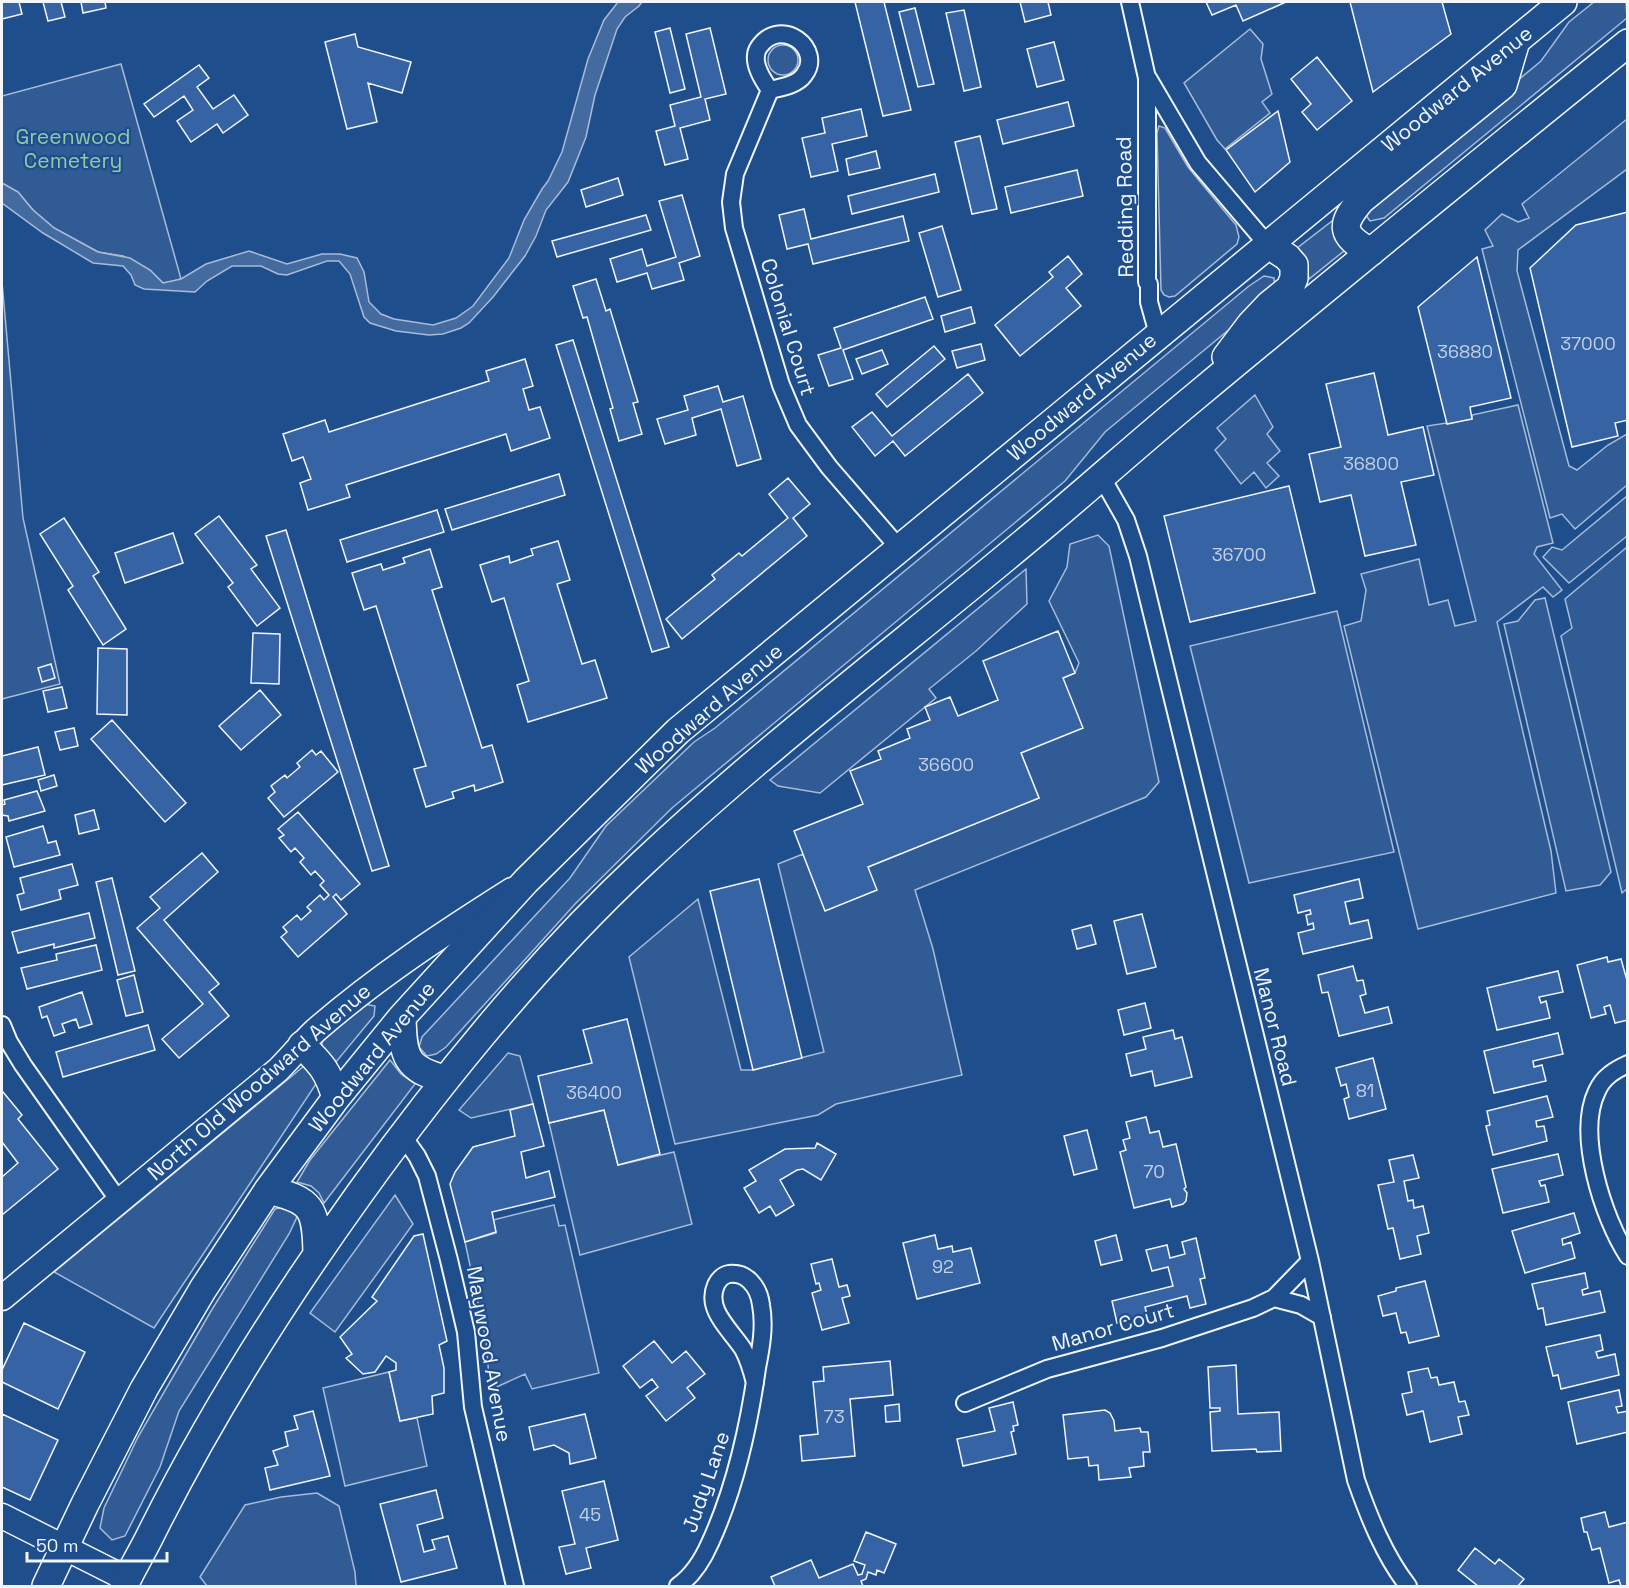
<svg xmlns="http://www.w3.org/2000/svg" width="1629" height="1588" viewBox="0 0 1629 1588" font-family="'Space Grotesk',sans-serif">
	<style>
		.built { fill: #305b95; stroke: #a8bbd7; stroke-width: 1.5 }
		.water { fill: #446ba0; stroke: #a8bbd7; stroke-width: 1.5 }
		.building { fill: #3563a3; stroke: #f2f6ff; stroke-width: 1.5 }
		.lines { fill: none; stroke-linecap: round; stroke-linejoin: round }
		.street-casing { stroke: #f2f6ff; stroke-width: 20 }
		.secondary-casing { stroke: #f2f6ff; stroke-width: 27 }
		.primary-casing { stroke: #f2f6ff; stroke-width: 30 }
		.street { stroke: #1f4e8c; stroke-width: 16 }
		.secondary { stroke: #1f4e8c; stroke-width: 24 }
		.primary { stroke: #1f4e8c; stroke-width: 27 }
		.labels { text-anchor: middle; stroke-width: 4.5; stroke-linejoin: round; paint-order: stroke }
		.number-label { font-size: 18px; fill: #c3d1e8 }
		.street-label { font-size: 21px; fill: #f2f6ff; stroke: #1f4e8c }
		.park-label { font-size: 21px; fill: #97c8a6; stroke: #1f4e8c }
	</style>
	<rect width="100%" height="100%" fill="#1f4e8c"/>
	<path class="built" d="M1594,2H1626L1627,18L1384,218L1370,221L1365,214L1373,201L1541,61L1569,22Z
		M1250,29L1263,44L1261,59L1272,94L1262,102L1270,113L1225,149L1217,140L1184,83Z
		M768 60a15 15 0 1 1 30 0a15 15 0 1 1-30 0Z
		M121,64L181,279L171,282L163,283L150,270L123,256L98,252L54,228L33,210L18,192L2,183V96Z
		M1627,119V169L1518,250L1517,271L1569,466L1577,470L1608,445L1627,434V485L1575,529L1562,514L1550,518L1482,249L1493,246L1485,230L1502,214L1518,222L1529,218L1522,204Z
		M1159,126L1165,128L1188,167L1236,225L1239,237L1237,244L1175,296L1169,297L1164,295L1161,290L1157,133Z
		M1336,218L1349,247L1309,279L1306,262L1292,252Z
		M1264,276L1274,278L1275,288L1260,304L1105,432L1065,481L672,808L575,904L446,1047L436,1054L427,1056L419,1047L422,1037L570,878L606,826L694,742L715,728L1249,286Z
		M2,282L23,518L60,684L2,699Z
		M1255,395L1273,427L1267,434L1280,451L1267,463L1279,476L1266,488L1254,472L1241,484L1215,450L1226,439L1217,428Z
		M1518,405L1553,543L1537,547L1534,554L1562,590L1553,597L1543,587L1497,622L1551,851L1556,893L1418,929L1344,626L1361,621L1366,590L1361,574L1419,559L1429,605L1448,600L1455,626L1476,621L1427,426L1472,419V415Z
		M1627,496V536L1569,583L1543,557L1552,547L1562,550Z
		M1098,535L1109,546L1159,782L1146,797L915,890L933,949L962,1075L836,1104L818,1115L675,1144L629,957L698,899L741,1070H753L824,1052L778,864L803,854L825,910L868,867L1039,798L1021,753L1063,678L1075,673L1079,663L1049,601L1067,567L1070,544Z
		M1627,547L1628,888L1622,893L1561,636L1572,628L1565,599Z
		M1026,569L1027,604L976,651L929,689L936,698L925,707L820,793L778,786L770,780Z
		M1545,598L1611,872L1600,885L1566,891L1504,624L1518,621L1535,600Z
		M1337,611L1394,852L1249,883L1190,646Z
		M364,1004L375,1006L374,1016L336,1062L322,1048V1038Z
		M508,1053L520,1056L533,1104L471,1118L459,1110Z
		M390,1060L401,1074L415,1084L324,1203L319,1193L311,1186L297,1182L310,1160Z
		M304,1066L320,1078L154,1328L54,1272Z
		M604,1110L618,1165L674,1152L692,1224L580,1255L549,1123Z
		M395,1195L413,1224L335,1332L310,1313Z
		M554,1205L559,1226L565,1225L599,1373L532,1389L525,1374L490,1390L486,1340L465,1242L496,1233L493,1220Z
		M289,1206L297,1217L289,1234L179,1411L160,1467L125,1536L112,1540L100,1528L104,1508L138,1437L211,1311L275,1209Z
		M389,1372L400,1421L417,1418L427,1466L345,1486L323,1388Z
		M317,1493L339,1506L355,1572L356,1586H207L200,1577L245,1505L281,1497Z"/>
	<path class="water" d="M618,2H642L639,6L625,17L617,29L595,95L586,137L568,182L546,210L536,236L525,256L493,297L469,323L461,328L443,334L429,335L396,331L370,323L364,317L350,274L339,261H327L287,275L278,274L261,266H232L207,281L195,292L144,289L135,285L131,275L123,266L93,263L43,233L2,203V183L18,192L33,210L54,228L98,252L130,258L150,270L163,283L181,279L206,264L249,251L287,264L322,254H340L357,258L364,272L369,302L381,314L394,319L433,325L456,318L473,306L509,258L524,220L542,189L548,181L562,152L588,59L604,20Z"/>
	<path class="building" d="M2,2H19L22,14L2,19Z
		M43,2H63H61L65,17L48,21Z
		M81,2H105L106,8L83,13Z
		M855,2H884L911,110L883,116Z
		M1020,2H1048L1051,15L1025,22Z
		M1206,2H1286L1243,21L1236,5L1212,15Z
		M1350,2H1442L1451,34L1373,92Z
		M915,8L934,84L918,87L899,12Z
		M964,10L981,87L964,91L946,13Z
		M670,28L685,89L670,93L655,32Z
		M710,28L726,94L705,99L710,120L680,128L688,159L665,165L656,131L675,126L670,105L701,97L686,34Z
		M355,34L358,47L411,62L402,93L368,83L377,122L347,129L325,42Z
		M1054,42L1064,80L1037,87L1027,49Z
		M1317,57L1352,101L1317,130L1302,112L1311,104L1291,79Z
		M199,65L209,78L197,87L213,109L234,95L248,115L223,133L217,124L191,142L177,121L193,110L184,96L154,117L144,104Z
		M1068,102L1074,126L1003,144L997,120Z
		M861,109L867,136L832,144L838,171L811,177L802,138L825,133L822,118Z
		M1278,111L1290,162L1255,192L1226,150Z
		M980,136L997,209L972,214L955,142Z
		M876,151L880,168L849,175L846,159Z
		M1077,170L1083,196L1011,213L1005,187Z
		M935,174L939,192L852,214L848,196Z
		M618,178L623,195L586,207L581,190Z
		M682,195L700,256L679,263L684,280L652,289L647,273L617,282L610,259L642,249L647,266L676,257L659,201Z
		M804,209L811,239L903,216L909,241L813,264L808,244L787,249L779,215Z
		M1628,212V420L1615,423L1618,436L1572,447L1530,268L1576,225Z
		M646,215L651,230L557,257L552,241Z
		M942,226L961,290L938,297L919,233Z
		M1068,256L1082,274L1066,288L1081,306L1020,356L995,325L1053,277L1049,272Z
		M1477,257L1511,398L1470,407L1472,419L1447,424L1418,307Z
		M596,279L606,311L610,309L638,402L633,403L642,434L619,441L610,409L613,408L587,317L583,318L573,286Z
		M925,297L933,319L843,350L853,379L829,386L818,355L841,348L834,328Z
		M971,307L975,323L945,332L941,316Z
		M573,340L669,647L652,652L556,345Z
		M981,344L985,360L957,368L952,351Z
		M934,346L945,359L887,407L876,394Z
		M882,350L888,364L862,374L856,359Z
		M525,359L533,386L523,389L529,410L540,407L550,438L511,451L506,434L346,485L350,497L308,510L300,483L311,479L303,457L292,461L283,434L325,420L329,432L489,381L486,371Z
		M1374,373L1388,435L1423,427L1434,475L1401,482L1416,545L1365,556L1351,495L1320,502L1309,454L1341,447L1326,384Z
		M968,374L983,393L905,456L893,441L875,456L852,427L872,412L892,436Z
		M718,386L723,402L743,396L761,459L737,466L721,409L692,418L696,435L665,444L657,419L688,410L684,396Z
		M559,474L565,495L452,530L445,509Z
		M788,478L810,504L793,518L807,536L682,639L666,619L715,579L712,575L739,553L742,556L788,518L769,494Z
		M1289,486L1315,593L1190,622L1164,516Z
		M437,510L444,532L347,562L340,540Z
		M219,516L257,565L251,569L280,608L257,626L228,587L233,583L195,534Z
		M64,518L99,572L93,576L126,629L103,645L68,590L73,586L40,534Z
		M286,530L389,866L372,871L266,536Z
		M173,533L183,563L125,583L115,553Z
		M558,541L570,580L557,584L582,664L595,660L607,698L528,722L517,685L529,681L504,598L492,602L480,565L509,556L510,563L533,555L531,549Z
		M430,549L442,587L432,590L482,748L492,745L503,782L475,791L474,785L452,792L454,798L426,807L414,769L426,766L376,606L364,610L352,573L381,564L383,570L405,563L403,558Z
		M1058,631L1075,673L1063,678L1083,728L1021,753L1039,798L868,867L877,890L825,911L794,831L863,804L850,771L881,759L878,751L910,738L907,729L930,720L925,707L950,697L958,716L998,700L983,661Z
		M253,633L280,634L279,684L251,683Z
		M98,648L127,649V715L97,714Z
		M51,664L55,678L42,682L38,668Z
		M62,687L67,708L48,712L43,691Z
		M260,690L281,715L241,750L219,726Z
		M112,720L186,803L165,822L91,739Z
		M74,728L78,746L60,750L55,732Z
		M38,747L45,775L2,785V756Z
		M312,750L316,755L321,751L338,772L284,817L268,798L275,792L271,786L285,775L287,778L300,767L297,763Z
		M54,775L57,786L41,791L38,780Z
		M37,791L45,811L9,821L8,816L2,815V805L5,804L4,800Z
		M94,810L99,829L79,834L75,815Z
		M298,812L360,884L341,900L336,894L333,897L347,914L298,957L281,937L287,932L283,927L297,915L301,920L311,911L307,907L320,895L324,900L329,895L320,885L324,881L315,871L311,875L300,862L304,858L295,848L291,852L279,838L284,835L278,829Z
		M43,826L48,843L56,841L60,855L14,867L6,837Z
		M202,853L218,872L164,920L219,984L209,992L229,1016L179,1058L162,1039L203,1004L137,928L160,908L150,897Z
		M72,864L78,885L59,890L61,899L21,910L17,895L24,893L20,878Z
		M112,878L135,971L118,975L96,882Z
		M759,879L802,1058L753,1070L710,891Z
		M1359,879L1363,898L1345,902L1350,924L1368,920L1372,938L1303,954L1298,933L1314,929L1313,923L1308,925L1306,915L1311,914L1310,910L1298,913L1294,895Z
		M89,913L95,938L54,948V944L18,953L12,932Z
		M1142,914L1156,967L1127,974L1114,921Z
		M1091,925L1096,944L1077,949L1072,930Z
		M96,945L102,970L27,989L21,968L57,960L56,954Z
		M1607,957L1608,962L1621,959L1628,984V1020L1615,1023L1610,1005L1604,1007L1606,1014L1591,1018L1577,965Z
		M1353,966L1357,981L1363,980L1366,994L1360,996L1365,1013L1388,1007L1392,1023L1339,1036L1328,992L1322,993L1318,975Z
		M1558,971L1563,992L1539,997L1541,1003L1546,1001L1550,1018L1497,1030L1487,988Z
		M134,975L143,1012L126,1016L117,980Z
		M82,992L92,1024L79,1028L76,1019L62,1024L65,1032L54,1036L47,1016L42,1018L39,1007Z
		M1145,1003L1151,1028L1124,1035L1118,1010Z
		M627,1019L660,1154L618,1165L604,1110L549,1123L538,1076L592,1063L583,1030Z
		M148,1025L155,1050L63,1077L56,1052Z
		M1173,1030L1175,1039L1182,1037L1192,1077L1155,1086L1152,1071L1131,1076L1126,1054L1146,1049L1143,1037Z
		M1558,1033L1563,1054L1533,1061L1534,1067L1542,1065L1546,1081L1494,1093L1484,1051Z
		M1373,1058L1386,1109L1349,1119L1344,1099L1349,1097L1346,1084L1341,1086L1336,1068Z
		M3,1092L22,1115L18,1119L58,1169L2,1215V1177L18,1163L2,1142V1093Z
		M1547,1096L1553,1117L1536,1121L1537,1127L1544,1126L1547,1141L1493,1155L1486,1126L1490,1125L1487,1111Z
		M533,1104L544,1146L521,1152L526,1178L549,1171L555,1197L492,1212L496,1232L465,1242L450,1184L455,1172L473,1147L515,1136L510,1110Z
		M1146,1117L1150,1133L1159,1131L1163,1147L1176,1144L1186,1187L1184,1189L1187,1193L1186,1201L1183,1204L1172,1207L1170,1199L1134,1208L1120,1152L1126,1150L1123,1140L1130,1138L1126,1122Z
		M1087,1130L1097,1169L1074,1175L1064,1136Z
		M817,1143L836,1154L821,1180L803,1169L797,1170L780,1180L794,1205L776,1216L770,1206L759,1213L744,1188L756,1181L749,1170L785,1149L815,1148Z
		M1558,1154L1563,1175L1539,1181L1541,1186L1545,1185L1549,1202L1503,1213L1492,1169Z
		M1413,1155L1419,1178L1404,1181L1408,1201L1413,1200L1414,1208L1423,1206L1429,1233L1417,1236L1421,1254L1400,1259L1393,1228L1388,1229L1378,1185L1394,1182L1389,1160Z
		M1574,1213L1580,1233L1562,1239L1563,1245L1571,1242L1575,1258L1525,1273L1512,1231Z
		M423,1234L447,1341L439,1345L444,1368V1393L432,1396L433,1414L400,1421L389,1372L396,1370V1363L386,1356L375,1372L363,1374L346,1358L352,1354L340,1337L377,1301L372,1297L414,1236Z
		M935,1235L938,1249L952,1246L953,1252L971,1248L980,1283L917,1299L903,1243Z
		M1116,1235L1122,1260L1101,1265L1095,1241Z
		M1196,1238L1205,1278L1200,1279L1206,1304L1190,1308L1187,1296L1145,1307L1147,1315L1117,1323L1112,1301L1173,1286L1168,1267L1152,1271L1146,1250L1167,1245L1170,1258L1185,1254L1182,1242Z
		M832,1259L839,1287L847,1285L850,1296L842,1298L849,1323L822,1330L812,1293L821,1290L819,1283L816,1284L811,1264Z
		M1585,1273L1588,1288L1582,1290L1583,1295L1600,1291L1605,1312L1546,1325L1543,1308L1538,1309L1532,1284Z
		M1425,1281L1439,1336L1409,1343L1406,1332L1401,1333L1396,1313L1383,1316L1378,1296L1396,1291V1288Z
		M24,1323L85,1352L58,1409L2,1382V1370Z
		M1600,1335L1603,1350L1596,1352L1598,1358L1615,1354L1619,1375L1561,1389L1558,1375L1553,1376L1546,1347Z
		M654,1341L672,1363L686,1351L705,1374L687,1388L695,1398L666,1421L646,1396L658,1387L652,1379L640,1388L623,1366Z
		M890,1361L893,1395L850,1399L855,1456L802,1461L800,1436L818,1434L813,1382L824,1381L823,1367Z
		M1236,1365L1238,1414L1279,1412L1281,1451L1257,1452L1256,1449L1212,1451L1210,1412L1220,1411V1408H1210L1208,1367Z
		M1428,1368L1431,1378L1437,1377L1439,1385L1454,1382L1459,1402L1465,1401L1469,1415L1458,1417L1462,1434L1430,1442L1423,1411L1407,1415L1402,1394L1412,1392L1408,1372Z
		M1619,1390L1622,1406L1616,1407L1618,1413L1628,1411V1432L1577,1444L1568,1402Z
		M1013,1402L1018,1425L1013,1426L1014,1431L1011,1432L1016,1454L963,1466L957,1439L995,1431L989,1408Z
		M899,1404L900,1421L886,1422L885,1406Z
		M1105,1410L1110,1413L1114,1421L1115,1431L1140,1428L1141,1432H1148L1150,1452H1143L1144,1466L1129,1468L1131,1477L1099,1480L1098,1465L1089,1466L1088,1457L1068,1459L1063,1415Z
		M313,1411L330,1476L270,1490L265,1468L278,1465L273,1451L288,1446L285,1432L298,1429L294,1416Z
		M2,1414L58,1440L30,1500L2,1487Z
		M585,1414L596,1458L570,1464L569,1453L554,1445L534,1450L529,1427Z
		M604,1481L618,1540L586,1548L591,1568L566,1574L559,1547L575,1544L562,1491Z
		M436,1490L443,1518L417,1525L424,1552L435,1549L432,1540L448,1536L457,1568L401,1582L380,1504Z
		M1605,1512L1609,1527L1628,1522V1586H1621L1619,1580L1609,1583L1600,1548L1592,1550L1587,1532H1584L1581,1518Z
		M866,1532L896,1544L884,1573L877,1570L876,1575L868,1572L866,1579L861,1581L863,1586H775L771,1577L811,1560L819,1578L853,1564L858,1575L862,1574L865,1565L854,1561Z
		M1475,1548L1495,1564L1499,1559L1524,1579L1518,1586H1478L1458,1570Z"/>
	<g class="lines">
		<g class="street-casing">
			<path id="street" d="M1130,2L1147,78V282L1149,284V302L1158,334
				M1148,78L1198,163L1267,244
				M770,90C762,79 750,60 759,47C782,15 824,50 804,75C797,85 782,87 770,90L735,174L731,202L734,228L781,385L798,425L829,467L899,548
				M1101,476L1126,520L1138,556L1310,1261L1356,1480C1369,1517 1384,1555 1408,1586
				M2,1025L9,1042L23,1065L119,1201
				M1628,1064C1615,1070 1603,1077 1597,1091C1576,1134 1603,1218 1628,1256
				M402,1135L417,1156L427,1176L449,1260L466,1332L473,1407L515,1586
				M1274,1298L1301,1305L1322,1317
				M965,1403L1047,1369L1162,1338L1253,1308L1274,1298L1310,1261
				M678,1586C692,1576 703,1559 710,1543C734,1491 749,1425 757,1368C761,1348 765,1326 761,1305C760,1296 756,1287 750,1281C744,1275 737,1273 729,1274C723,1275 719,1279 716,1285C705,1310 731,1330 743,1349C749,1360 752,1371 755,1383"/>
		</g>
		<g class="secondary-casing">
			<path id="secondary" d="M2,1298L278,1070C291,1057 303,1042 316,1030C377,977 444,933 512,890
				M2,1516L127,1579"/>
		</g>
		<g class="primary-casing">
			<path id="primary" d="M1371,252C1340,235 1340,225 1361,200L1503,85L1516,41
				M1226,357L1251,324L1269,305L1290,288L1294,278V265L1287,257L1267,244
				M402,1017C403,1056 405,1069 445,1079
				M302,1045C322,1065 328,1071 336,1098
				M268,1190C312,1200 316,1208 317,1253
				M46,1586L85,1504L144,1389L203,1289L268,1190L336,1098L402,1017L526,881L678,731L1563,2
				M124,1586C131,1570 141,1554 149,1538C209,1417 281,1303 360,1193C445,1075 538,961 644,862C772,742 912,637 1046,524C1096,482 1145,438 1196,396C1339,277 1483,160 1628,43"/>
		</g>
		<use href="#street" class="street"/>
		<use href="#secondary" class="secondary"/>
		<use href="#primary" class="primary"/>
	</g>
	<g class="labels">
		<g class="number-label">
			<text x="1588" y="350">37000</text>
			<text x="1465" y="358">36880</text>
			<text x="1371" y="470">36800</text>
			<text x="1239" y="561">36700</text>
			<text x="946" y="771">36600</text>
			<text x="1365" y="1097">81</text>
			<text x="594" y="1099">36400</text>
			<text x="1154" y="1178">70</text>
			<text x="943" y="1273">92</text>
			<text x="834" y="1423">73</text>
			<text x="590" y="1521">45</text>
		</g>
		<g class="street-label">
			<text transform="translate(1457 89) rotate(-39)" y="7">Woodward Avenue</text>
			<text transform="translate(1125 207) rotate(-91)" y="7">Redding Road</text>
			<text transform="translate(788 327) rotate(73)" y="7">Colonial Court</text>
			<text transform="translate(1082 397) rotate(-40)" y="7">Woodward Avenue</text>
			<text transform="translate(709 709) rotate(-41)" y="7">Woodward Avenue</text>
			<text transform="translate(1275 1027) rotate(76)" y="7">Manor Road</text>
			<text transform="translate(372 1057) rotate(-51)" y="7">Woodward Avenue</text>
			<text transform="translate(259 1082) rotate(-41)" y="7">North Old Woodward Avenue</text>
			<text transform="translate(1113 1327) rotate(-16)" y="7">Manor Court</text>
			<text transform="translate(489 1354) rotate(80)" y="7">Maywood Avenue</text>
			<text transform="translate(706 1482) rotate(-71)" y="7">Judy Lane</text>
		</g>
		<g class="park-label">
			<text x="73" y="144">Greenwood<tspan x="73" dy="24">Cemetery</tspan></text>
		</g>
	</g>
	<rect width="1629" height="1588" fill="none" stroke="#f2f6ff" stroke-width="6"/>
	<path d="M27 1552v9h140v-9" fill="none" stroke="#f2f6ff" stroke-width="3"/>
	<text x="36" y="1552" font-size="18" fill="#f2f6ff" stroke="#1f4e8c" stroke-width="4.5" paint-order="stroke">50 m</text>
</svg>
